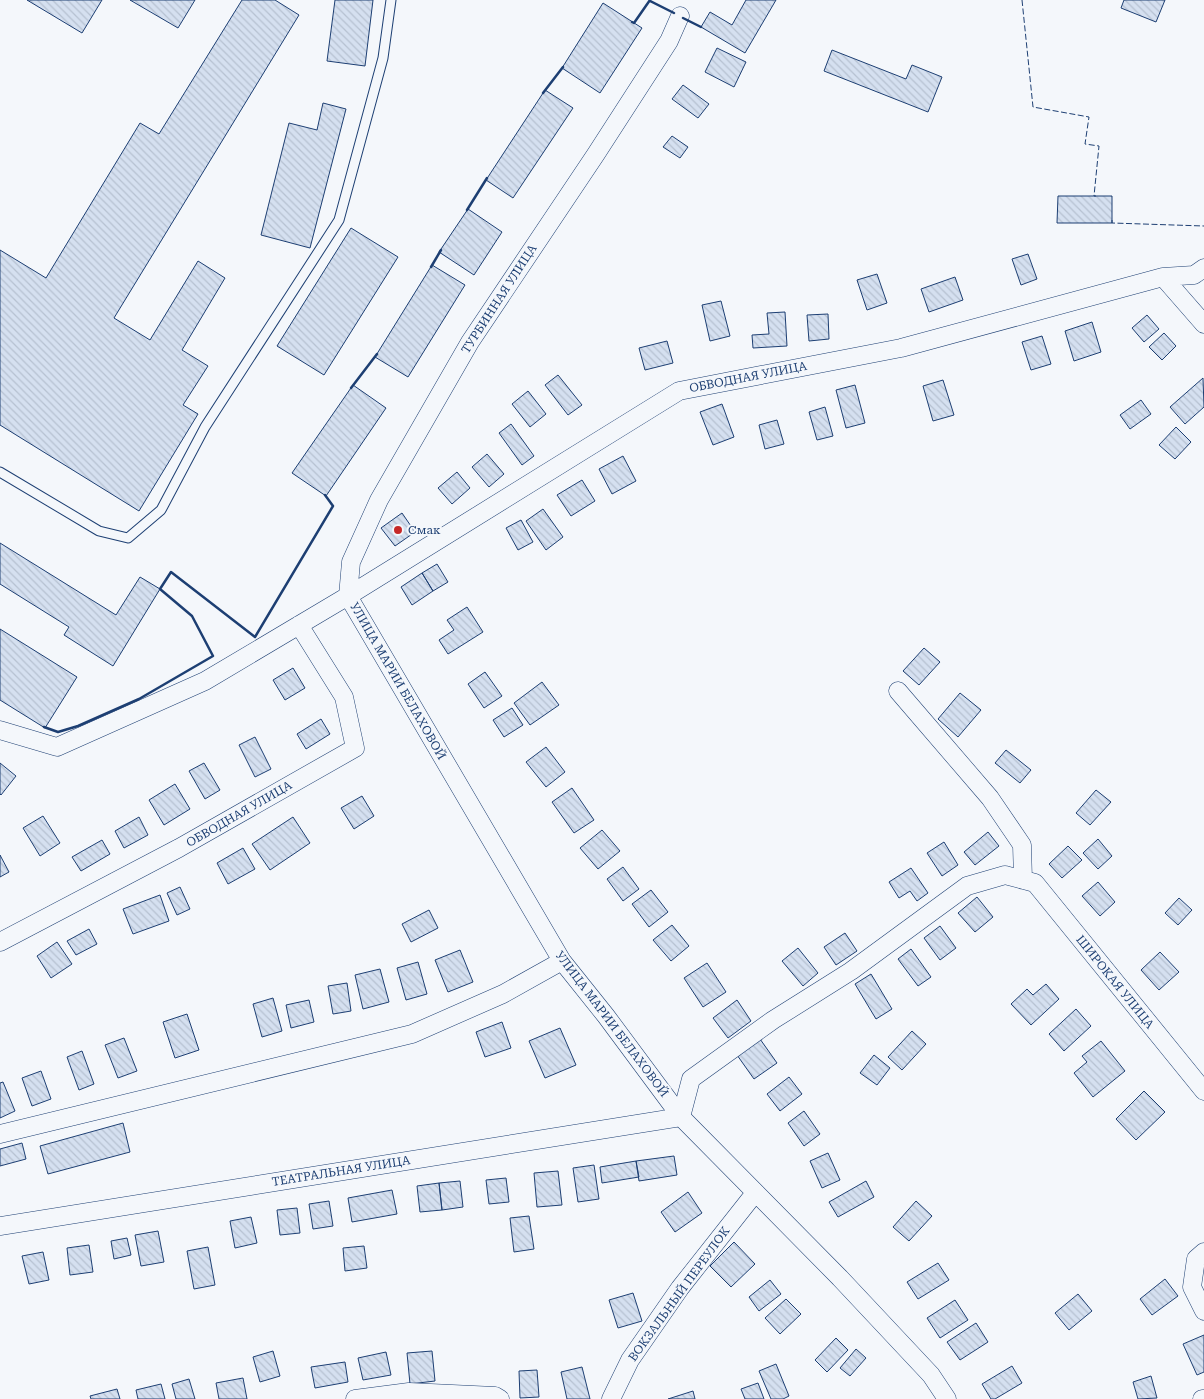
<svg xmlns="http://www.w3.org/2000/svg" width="1204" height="1399" viewBox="0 0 1204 1399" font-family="'Roboto Serif',serif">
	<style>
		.building { fill: url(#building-back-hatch); stroke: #1d3f73 }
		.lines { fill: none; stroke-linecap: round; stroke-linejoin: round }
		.lane-casing { stroke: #1d3f73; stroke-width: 11 }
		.street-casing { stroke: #1d3f73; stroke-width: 19 }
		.lane { stroke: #f4f7fb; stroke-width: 9 }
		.street { stroke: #f4f7fb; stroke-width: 18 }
		.fence { stroke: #1d3f73; stroke-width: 1; stroke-dasharray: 6 2.5; stroke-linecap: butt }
		.wall { stroke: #1d3f73; stroke-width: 2.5 }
		.poi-dot { fill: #c62828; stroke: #f4f7fb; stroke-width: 2 }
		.labels { text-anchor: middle; stroke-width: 4; stroke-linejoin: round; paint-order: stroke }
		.street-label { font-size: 12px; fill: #1d3f73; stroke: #f4f7fb }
		.poi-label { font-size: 12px; fill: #1d3f73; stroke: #f4f7fb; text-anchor: start }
	</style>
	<defs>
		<pattern id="building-back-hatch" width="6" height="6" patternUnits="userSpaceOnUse" patternTransform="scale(1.25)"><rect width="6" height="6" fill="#d5e0f0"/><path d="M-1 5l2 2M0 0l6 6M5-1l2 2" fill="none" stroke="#b6c1d1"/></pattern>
	</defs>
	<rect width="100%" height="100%" fill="#f4f7fb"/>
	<path class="building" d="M27,0H102L82,33Z
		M130,0H195L178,28Z
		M242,0H275L299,15L114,318L150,340L198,261L225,278L182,350L208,366L183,405L198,414L139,511L0,425V250L46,278L140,123L159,134Z
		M335,0H373L365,66L327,61Z
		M746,0H776L745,53L701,27L710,12L732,25Z
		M1124,0H1165L1156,22L1121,8Z
		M603,3L642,28L600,93L562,68Z
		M717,48L746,62L734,87L705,72Z
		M832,50L906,79L912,65L942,77L928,112L824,71Z
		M683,85L709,104L698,118L672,99Z
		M545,90L573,108L513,198L486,180Z
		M323,103L346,109L310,248L261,235L289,123L317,130Z
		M672,136L688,147L680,158L663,147Z
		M1058,196H1112V223H1057Z
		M468,209L502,232L474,275L439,252Z
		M351,228L398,257L324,375L277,346Z
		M1028,254L1037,279L1021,285L1012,259Z
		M432,265L465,285L408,377L375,357Z
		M877,274L887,303L867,310L857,280Z
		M955,277L963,300L929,312L921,289Z
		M721,301L730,336L710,341L702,305Z
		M785,312L787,346L753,348L752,335L769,334L767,313Z
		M828,314L829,339L809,341L807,315Z
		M1147,315L1159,329L1144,342L1132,328Z
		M1092,322L1101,352L1074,361L1065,331Z
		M1164,333L1176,346L1162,360L1149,347Z
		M1042,336L1051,364L1031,370L1022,342Z
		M667,341L673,363L645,370L639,348Z
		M558,375L582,405L568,415L545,385Z
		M1203,378L1204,407L1185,424L1170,407Z
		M943,380L954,415L933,421L923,386Z
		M353,385L386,408L326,496L292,473Z
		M855,385L865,423L846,428L836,390Z
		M528,391L546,414L530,427L512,404Z
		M1141,400L1151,414L1130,429L1120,415Z
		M722,404L734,437L713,445L700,412Z
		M825,407L833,436L817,440L809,412Z
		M777,420L784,444L765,449L759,425Z
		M511,424L534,456L522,465L499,433Z
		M1176,427L1191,442L1175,459L1159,445Z
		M487,454L504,474L489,487L472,467Z
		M623,456L636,481L612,494L599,469Z
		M457,472L470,488L452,504L438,488Z
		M582,480L595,501L571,516L557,495Z
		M543,509L563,537L546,550L526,521Z
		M402,513L415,532L395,546L381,528Z
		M521,520L533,542L518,550L506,528Z
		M0,543L116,615L140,577L160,589L113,666L64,635L69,627L0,584Z
		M437,564L448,582L433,591L422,573Z
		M422,573L433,591L412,605L401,587Z
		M467,607L483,632L448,654L439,640L454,630L447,620Z
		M0,629L77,677L45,728L0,700Z
		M924,648L940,662L919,685L903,671Z
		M293,668L305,688L285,700L273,680Z
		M485,672L502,696L484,708L468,684Z
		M542,682L559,705L530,725L514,703Z
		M960,693L981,710L958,737L938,719Z
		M512,708L523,725L504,737L493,720Z
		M321,719L330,734L306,749L297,734Z
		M255,737L271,769L255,777L239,745Z
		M546,747L565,772L546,787L526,762Z
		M1006,750L1031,770L1020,783L995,763Z
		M0,763L16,776L1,795L0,794Z
		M204,763L220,790L205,799L189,771Z
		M175,784L190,809L164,825L149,800Z
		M572,788L594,820L574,833L552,802Z
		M1096,790L1111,802L1090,825L1076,813Z
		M362,796L374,816L354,829L341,808Z
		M43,816L60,843L40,856L23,828Z
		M139,817L148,835L124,848L115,831Z
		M293,817L310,843L270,870L252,844Z
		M602,830L620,851L598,869L580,848Z
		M988,832L999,846L975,865L964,852Z
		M1098,839L1112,856L1098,869L1083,853Z
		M102,840L110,854L81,871L72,857Z
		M944,842L958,865L942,876L927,853Z
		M1068,846L1082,860L1062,878L1049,864Z
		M243,848L255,869L228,884L217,863Z
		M0,855L9,872L0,877Z
		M623,867L639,889L623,901L607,879Z
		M911,868L928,893L917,901L910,891L899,898L889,882Z
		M1098,882L1115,902L1100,916L1082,896Z
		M180,887L190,909L177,915L167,893Z
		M651,890L668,912L649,927L632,904Z
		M160,895L169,921L133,934L123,909Z
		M977,897L993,917L975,932L958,913Z
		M1179,898L1192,910L1178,925L1165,913Z
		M429,910L438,928L411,942L402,924Z
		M672,925L689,946L671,961L653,940Z
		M940,926L956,948L940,960L924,938Z
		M89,929L97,944L76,955L67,941Z
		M845,933L857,951L836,965L824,947Z
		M57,942L72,964L51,978L37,956Z
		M798,948L818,973L803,986L782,961Z
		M911,949L931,977L918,986L898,959Z
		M460,950L473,982L448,992L435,960Z
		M1160,952L1179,972L1159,990L1141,970Z
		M418,962L427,994L406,1000L397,968Z
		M707,963L726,992L703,1007L684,978Z
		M380,969L389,1002L363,1009L355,975Z
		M871,974L892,1009L876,1019L855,984Z
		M347,983L351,1011L333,1014L328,986Z
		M1046,984L1059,999L1031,1025L1011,1004L1027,989L1033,995Z
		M273,998L282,1031L262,1037L253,1004Z
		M309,1000L314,1022L291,1028L286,1005Z
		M737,1000L751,1021L728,1038L713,1018Z
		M1076,1009L1091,1026L1064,1051L1049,1034Z
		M187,1014L199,1050L175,1058L163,1022Z
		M502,1022L511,1048L485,1057L476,1032Z
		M560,1028L576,1065L545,1078L529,1041Z
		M912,1031L926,1044L902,1070L888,1057Z
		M124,1038L137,1071L118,1078L105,1045Z
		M760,1039L777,1063L754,1079L737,1055Z
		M1101,1041L1125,1071L1093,1097L1074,1073L1087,1062L1082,1056Z
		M82,1051L94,1084L79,1090L67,1057Z
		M874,1055L890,1068L877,1085L860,1073Z
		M41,1071L51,1099L32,1106L22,1078Z
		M789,1077L802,1094L780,1111L767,1094Z
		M3,1082L15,1111L0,1118V1083Z
		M1144,1091L1165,1112L1136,1140L1116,1119Z
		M804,1111L820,1134L804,1146L788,1123Z
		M123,1123L130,1152L48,1174L40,1146Z
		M22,1143L26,1159L0,1166V1149Z
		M828,1153L840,1180L822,1188L810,1161Z
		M674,1156L677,1175L639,1181L636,1161Z
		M636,1161L639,1177L602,1183L600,1167Z
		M594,1165L599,1199L578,1202L573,1168Z
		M558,1171L562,1205L537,1207L534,1173Z
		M506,1178L509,1202L489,1204L486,1180Z
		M460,1181L463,1207L442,1210L439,1183Z
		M866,1181L874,1197L838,1217L829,1202Z
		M439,1183L442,1210L420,1212L417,1186Z
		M392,1190L397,1214L352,1222L348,1198Z
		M688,1192L702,1213L675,1232L661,1212Z
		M329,1201L333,1226L313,1229L309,1204Z
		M916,1201L932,1216L909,1241L893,1227Z
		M297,1208L300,1233L280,1235L277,1210Z
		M529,1216L534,1249L514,1252L510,1218Z
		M251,1217L257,1243L235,1248L230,1221Z
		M158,1231L164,1262L141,1266L135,1235Z
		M127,1238L131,1255L114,1259L111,1241Z
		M734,1242L755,1264L731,1287L710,1266Z
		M89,1245L93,1272L70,1275L67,1248Z
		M364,1246L367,1268L345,1271L343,1248Z
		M208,1247L215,1285L194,1289L187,1251Z
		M43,1252L49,1280L29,1284L22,1256Z
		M938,1263L949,1280L918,1299L907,1282Z
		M1165,1279L1178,1296L1152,1315L1140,1299Z
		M770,1280L781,1294L759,1311L749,1297Z
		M633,1293L642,1321L618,1328L609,1300Z
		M1078,1294L1092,1311L1069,1330L1055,1313Z
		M786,1299L801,1314L780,1334L765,1318Z
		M955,1300L968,1320L940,1338L927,1318Z
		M976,1323L988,1342L960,1360L947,1342Z
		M1204,1335V1372L1197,1375L1183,1344Z
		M836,1338L848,1350L827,1372L815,1360Z
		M856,1349L866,1358L850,1376L840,1368Z
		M273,1351L280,1376L260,1382L253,1357Z
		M432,1351L435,1381L410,1384L407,1353Z
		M386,1352L391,1375L363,1380L358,1358Z
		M345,1362L348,1382L315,1388L311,1367Z
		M776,1364L789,1396L783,1399H771L759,1371Z
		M1012,1366L1022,1383L995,1399H991L982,1384Z
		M582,1367L590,1399H567L561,1372Z
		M537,1370L539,1397L520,1398L519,1371Z
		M1151,1376L1157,1398L1138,1399L1133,1382Z
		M243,1378L247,1399H219L216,1383Z
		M189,1379L195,1399H176L172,1384Z
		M758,1383L764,1399H745L741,1389Z
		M161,1384L165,1399H138L136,1390Z
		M117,1389L120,1399H91L90,1396Z
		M693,1391L695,1399H668Z"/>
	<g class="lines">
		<g class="lane-casing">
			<path id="lane" d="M0,472L99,531L128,538L161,510L205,427L339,220L383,58L391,0"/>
		</g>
		<g class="street-casing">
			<path id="street" d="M1163,277L1204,324
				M348,596L562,961L606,1016L681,1117L840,1278L931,1375L947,1399
				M348,596L351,562L379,500L470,342L596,154L669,41L680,16
				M898,691L990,798L1022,845L1023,880
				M0,730L57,747L205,681L348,596L679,391L901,348L1163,277L1194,275L1204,268
				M0,942L179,848L355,748L344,697L299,625
				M681,1117L691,1079L773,1020L851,971L967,886L1005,875L1035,883L1204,1091
				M0,1134L412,1034L503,994L562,961
				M0,1226L681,1117
				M1204,1252L1196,1259L1192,1287L1204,1311
				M355,1399L409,1392L495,1396L500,1399
				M611,1399L630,1360L680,1288L755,1193
				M1202,1399H1204"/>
		</g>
		<use href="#lane" class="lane"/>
		<use href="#street" class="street"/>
		<path class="fence" d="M1022,0L1033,107L1089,117L1085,144L1099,146L1094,196H1096
			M1112,220V223L1204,226"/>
		<path class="wall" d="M650,1L674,13
			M683,18L701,27
			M632,22L634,23L650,0
			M543,93L563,67
			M467,210L487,178
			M431,267L441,250
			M351,388L377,354
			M44,727L58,732L78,726L139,699L213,656L192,616L160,589L171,572L255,637L333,506L325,495"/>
	</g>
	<circle class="poi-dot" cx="398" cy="530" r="5"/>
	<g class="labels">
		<g class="street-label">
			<text transform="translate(499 299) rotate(-57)" y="4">ТУРБИННАЯ УЛИЦА</text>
			<text transform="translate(748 377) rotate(-11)" y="4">ОБВОДНАЯ УЛИЦА</text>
			<text transform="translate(398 681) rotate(60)" y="4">УЛИЦА МАРИИ БЕЛАХОВОЙ</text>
			<text transform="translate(239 814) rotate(-30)" y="4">ОБВОДНАЯ УЛИЦА</text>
			<text transform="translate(1115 982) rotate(51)" y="4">ШИРОКАЯ УЛИЦА</text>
			<text transform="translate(612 1024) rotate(53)" y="4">УЛИЦА МАРИИ БЕЛАХОВОЙ</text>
			<text transform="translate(341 1171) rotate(-9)" y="4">ТЕАТРАЛЬНАЯ УЛИЦА</text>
			<text transform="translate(679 1294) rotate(-54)" y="4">ВОКЗАЛЬНЫЙ ПЕРЕУЛОК</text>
		</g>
		<g class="poi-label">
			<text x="408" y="534">Смак</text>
		</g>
	</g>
</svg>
